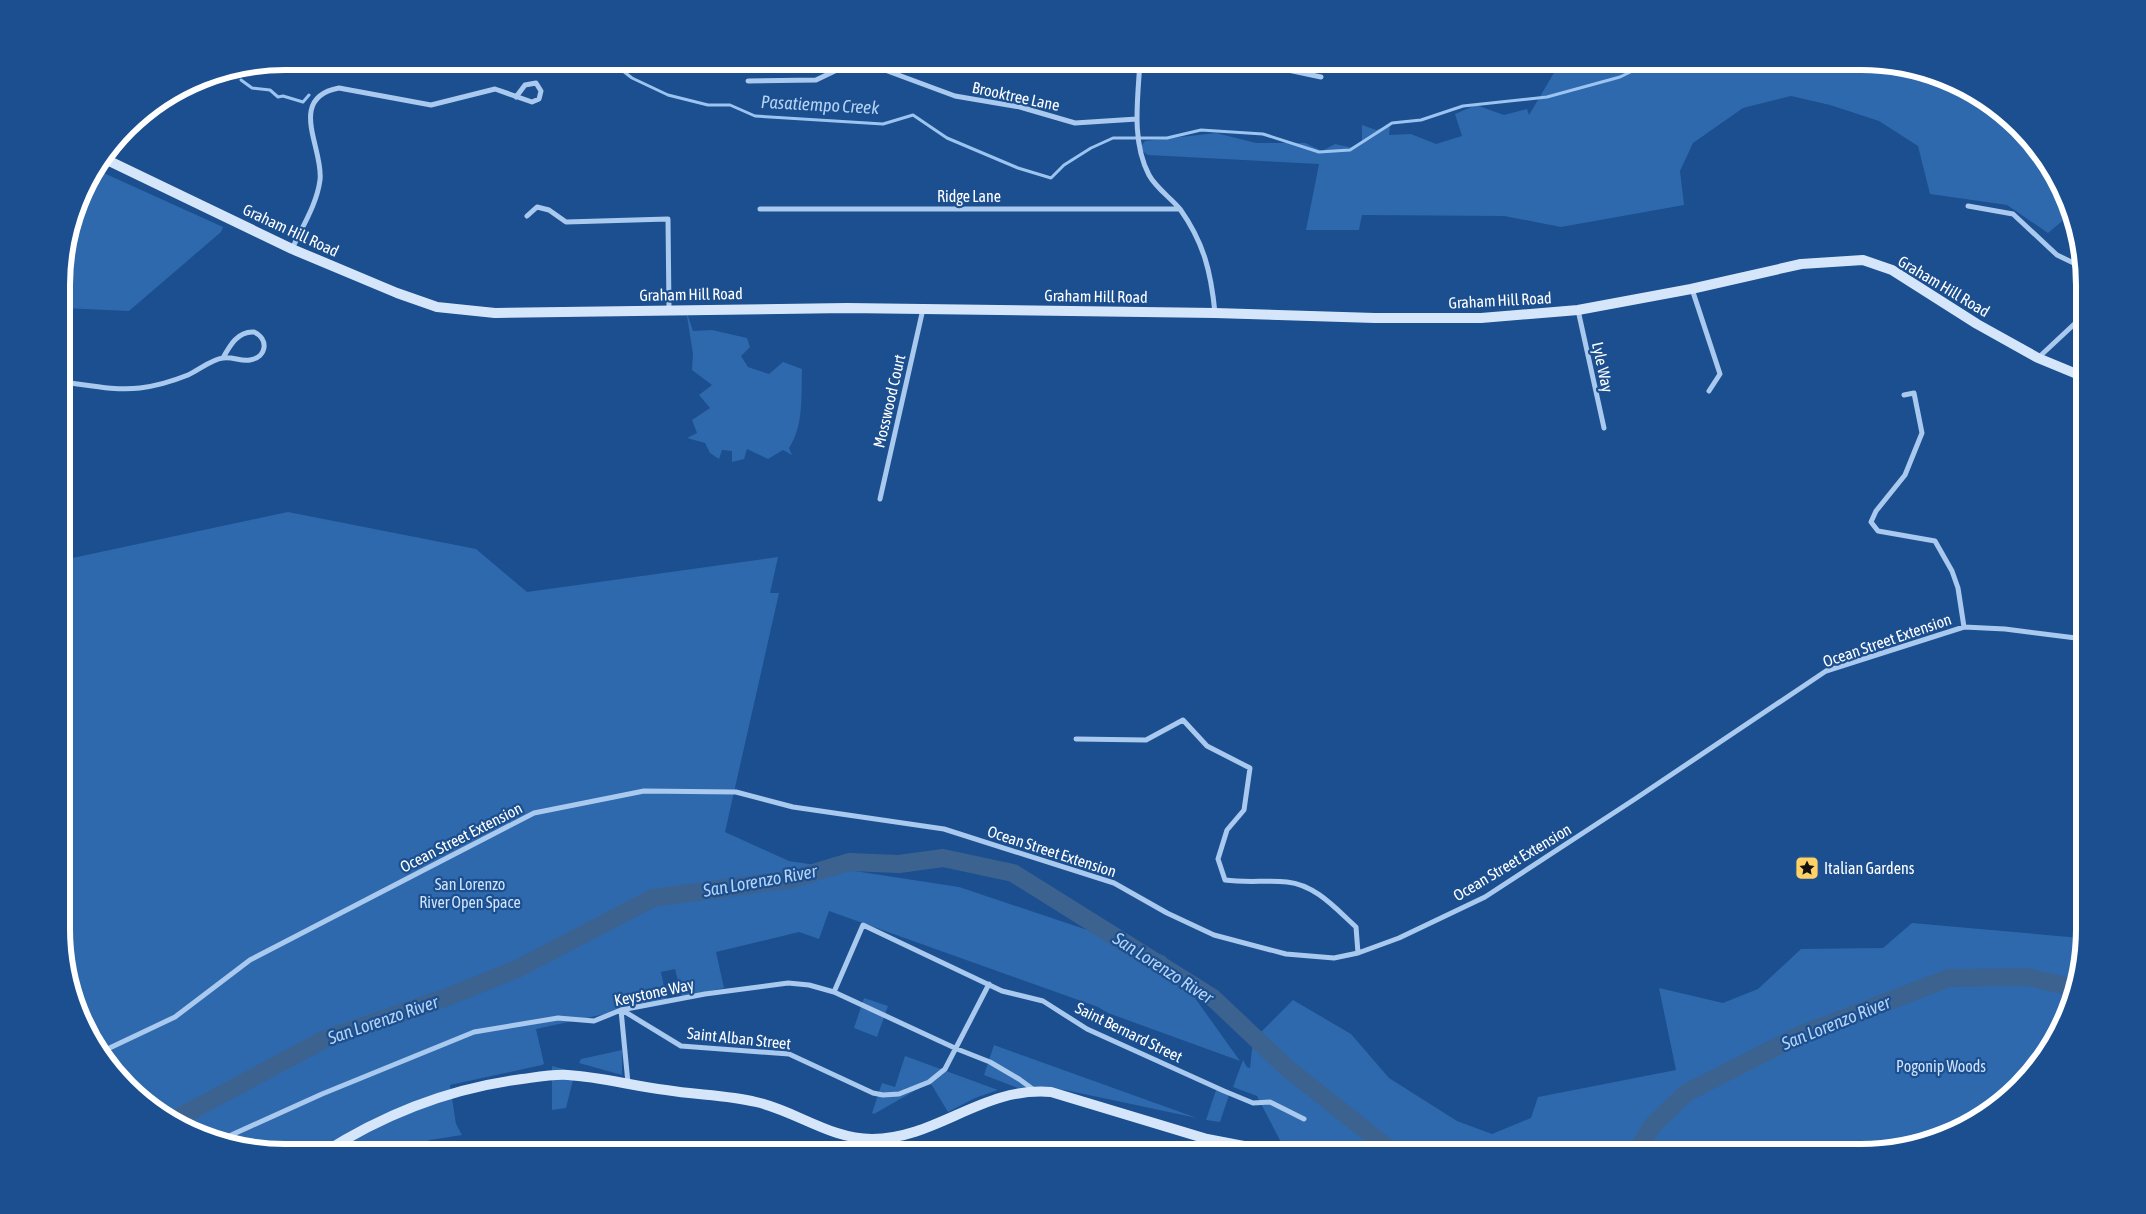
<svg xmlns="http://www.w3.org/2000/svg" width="2146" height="1214" viewBox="0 0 2146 1214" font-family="'Asap Condensed',sans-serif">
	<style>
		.green { fill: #2e69ad }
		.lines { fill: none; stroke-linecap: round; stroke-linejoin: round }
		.stream { stroke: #9cc4f0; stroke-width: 3 }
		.river { stroke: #3c6290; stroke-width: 18 }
		.street { stroke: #a9c9ee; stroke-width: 5 }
		.secondary { stroke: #d6e6fa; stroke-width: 10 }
		.labels { text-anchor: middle; stroke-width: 4.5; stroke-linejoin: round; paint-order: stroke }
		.street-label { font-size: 16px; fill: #fff; stroke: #1b4f8f }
		.poi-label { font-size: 16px; fill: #fff; stroke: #1b4f8f; text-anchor: start }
		.park-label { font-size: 16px; fill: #cfe3fa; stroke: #1b4f8f }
		.water-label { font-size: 18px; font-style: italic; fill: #b5d3f5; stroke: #1b4f8f }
		.rim { fill: none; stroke: #fff; stroke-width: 6 }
	</style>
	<rect width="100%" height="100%" fill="#1b4f8f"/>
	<path class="green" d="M1561,61H1861L1919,69L1973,91L2047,161L2073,212L2048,233L2007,205L1930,194L1918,146L1879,121L1830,105L1791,96L1743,108L1693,143L1680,171L1684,205L1561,227L1504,216L1362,215L1359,230H1306L1319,164L1148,155L1139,149L1145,141L1216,133L1256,143H1305L1322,151L1335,144L1353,148L1362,142V125L1376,130L1390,125L1389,135L1411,134L1436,144L1462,136L1455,114L1476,105L1504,115L1527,109L1529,115Z
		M97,170L223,227L221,232L129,311L63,308V256L84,186Z
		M686,310L693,331L712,330L747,338L750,347L741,356L748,367L769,374L783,362L802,369C801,395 804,426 789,448L792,455L783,450L768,459L747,449L744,459L732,462V451L722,450L719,459L710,453L705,443L687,438L697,433L692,420L710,408L699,395L712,385L692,370L693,354Z
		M288,512L476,549L527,592L778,557L770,593H779L725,832L789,861L959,887L1165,956L1240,1061L1108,1013L1098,1007L829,911L819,939L799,932L716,952L724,988L682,997L675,969L661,972L667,1000L665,1001L536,1029L544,1064L542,1065L450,1085L456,1124L462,1135L430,1140L400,1153H285L227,1145L173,1123L99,1054L63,958V560Z
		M1912,923L2081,938L2084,939V944L2055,1041L2019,1087L1973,1123L1876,1152H1286L1257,1096L1233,1087L1243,1060L1247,1067L1250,1068L1252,1049L1261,1032L1293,1000L1351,1034L1389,1078L1457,1121L1492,1134L1531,1118L1538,1097L1676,1070L1659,988L1723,1003L1758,989L1801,949L1883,948Z
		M864,998L888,1006L877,1037L854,1028Z
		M994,1045L1197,1118L1065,1090L1037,1087L1018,1088L984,1075Z
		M622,1050V1075L579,1063L581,1059Z
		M905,1056L998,1090L975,1098L948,1112L930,1082L874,1114L872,1113L882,1083L895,1087Z
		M552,1066L575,1072L566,1108L552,1110Z
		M1216,1090L1229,1095L1220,1122L1206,1120Z"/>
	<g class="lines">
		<path class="stream" d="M610,61L632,78L668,95L708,105H730L755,116L883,124L913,115L947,138L1018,168L1051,178L1064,165L1091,148L1113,138H1167L1201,130L1263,134L1319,152L1350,150L1392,123L1421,120L1463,106L1547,97L1620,77L1653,61
			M241,80L252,88L270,90L278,97L283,96L303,102L309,95
			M1965,88L1974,92"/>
		<path class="river" d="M172,1121L325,1039L445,998L517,969L653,898L793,879L849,862L899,864L943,858L1013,873L1213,998L1286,1067L1393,1152
			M1636,1152L1653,1125L1686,1093L1800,1035L1949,978L2027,977L2071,987"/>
		<path class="street" d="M1140,61C1138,98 1131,141 1149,175C1156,188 1171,198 1180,209C1204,243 1211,272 1215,313
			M1246,61L1321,77
			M748,81L816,80L839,69L866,63L955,96L1020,107L1075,123L1137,119
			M1968,206L2013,214L2057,255L2084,268
			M760,209H1179
			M527,216L537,207L549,210L566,222L668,219L669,309
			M292,249C302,227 317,204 320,180C324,149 286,98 339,88L431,105L495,89L532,102L539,99L541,91L536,83L525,85L516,97
			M1692,289L1720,374L1709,391
			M1578,310L1604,428
			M2038,358L2084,315
			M63,382C88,385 115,391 140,388C156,386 173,381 188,375C199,370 212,359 223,358C232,356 241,362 250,360C267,357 269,339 254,332C238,331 230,345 223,358
			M1904,395L1914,393L1922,433L1905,475L1876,511L1871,522L1878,531L1935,541L1952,571L1958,588L1964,627
			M880,499L923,309
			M1076,739L1146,740L1183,720L1207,746L1250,768L1244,810L1227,830L1218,859L1225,880C1246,883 1267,880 1287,882C1316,885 1336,909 1356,927L1358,953
			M834,992L863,925L1002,991L1043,1001L1087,1029L1224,1091L1253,1103L1270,1102L1304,1119
			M621,1010L628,1083
			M622,1010L681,1046L789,1054L873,1093L883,1095L899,1094L929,1082L945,1069L989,984
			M99,1053L175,1017L250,960L534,813L644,791L736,792L793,807L944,829L1114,883L1167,913L1214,935L1286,954L1334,958L1358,953L1399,938L1485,897L1635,799L1826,671L1964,627L2005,629L2084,639
			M218,1141L322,1094L474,1032L558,1018L594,1021L621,1010L705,994L788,983L809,985L834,992L957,1049L990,1062L1019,1079L1034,1090"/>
		<path class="secondary" d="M105,159L292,249L397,293L437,307L495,313L847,308L1215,313L1375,318H1481L1578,310L1691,289L1801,264L1863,260L1892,270L1977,324L2038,358L2084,377
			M323,1153C384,1114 451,1088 522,1079C537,1077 553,1074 568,1075C601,1077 633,1086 666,1090C696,1095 727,1095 756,1102C796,1111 830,1139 872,1139C937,1139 983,1086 1051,1092L1207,1139L1275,1152"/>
	</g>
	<defs>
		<g id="sight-square" transform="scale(1.25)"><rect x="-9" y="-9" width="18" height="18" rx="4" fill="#ffd166" stroke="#1b4f8f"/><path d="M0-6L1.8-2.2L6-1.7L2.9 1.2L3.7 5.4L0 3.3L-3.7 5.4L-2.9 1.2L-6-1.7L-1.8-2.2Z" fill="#111"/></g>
	</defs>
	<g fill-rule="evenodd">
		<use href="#sight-square" x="1807" y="868"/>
	</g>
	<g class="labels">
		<g class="street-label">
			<text transform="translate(1016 96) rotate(12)" y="6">Brooktree Lane</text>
			<text x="969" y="202">Ridge Lane</text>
			<text transform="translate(291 230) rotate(25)" y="6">Graham Hill Road</text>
			<text transform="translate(1944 286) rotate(31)" y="6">Graham Hill Road</text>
			<text transform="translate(691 294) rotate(-1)" y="6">Graham Hill Road</text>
			<text transform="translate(1096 296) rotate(1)" y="6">Graham Hill Road</text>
			<text transform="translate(1500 300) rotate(-3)" y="6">Graham Hill Road</text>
			<text transform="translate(1603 367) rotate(78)" y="6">Lyle Way</text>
			<text transform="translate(889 401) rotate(-77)" y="6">Mosswood Court</text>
			<text transform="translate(1887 640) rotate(-19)" y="6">Ocean Street Extension</text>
			<text transform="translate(461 837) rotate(-27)" y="6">Ocean Street Extension</text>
			<text transform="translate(1052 851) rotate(18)" y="6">Ocean Street Extension</text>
			<text transform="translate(1512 862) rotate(-31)" y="6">Ocean Street Extension</text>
			<text transform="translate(654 992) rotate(-12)" y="6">Keystone Way</text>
			<text transform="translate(1129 1032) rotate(26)" y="6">Saint Bernard Street</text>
			<text transform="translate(739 1038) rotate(6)" y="6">Saint Alban Street</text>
		</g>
		<g class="poi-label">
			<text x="1824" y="874">Italian Gardens</text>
		</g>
		<g class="park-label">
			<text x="470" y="890">San Lorenzo<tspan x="470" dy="18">River Open Space</tspan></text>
			<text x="1941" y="1072">Pogonip Woods</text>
		</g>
		<g class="water-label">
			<text transform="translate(820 105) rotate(3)" y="6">Pasatiempo Creek</text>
			<text transform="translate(760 881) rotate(-10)" y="6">San Lorenzo River</text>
			<text transform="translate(1163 968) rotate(33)" y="6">San Lorenzo River</text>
			<text transform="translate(383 1020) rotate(-19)" y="6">San Lorenzo River</text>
			<text transform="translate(1836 1023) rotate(-22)" y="6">San Lorenzo River</text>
		</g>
	</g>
	<path d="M0 0H2146V1214H0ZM285 70H1861A215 215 0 0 1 2076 285V929A215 215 0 0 1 1861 1144H285A215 215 0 0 1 70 929V285A215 215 0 0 1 285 70Z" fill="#1b4f8f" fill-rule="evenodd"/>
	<path class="rim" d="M285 70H1861A215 215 0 0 1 2076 285V929A215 215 0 0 1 1861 1144H285A215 215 0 0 1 70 929V285A215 215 0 0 1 285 70Z"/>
</svg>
